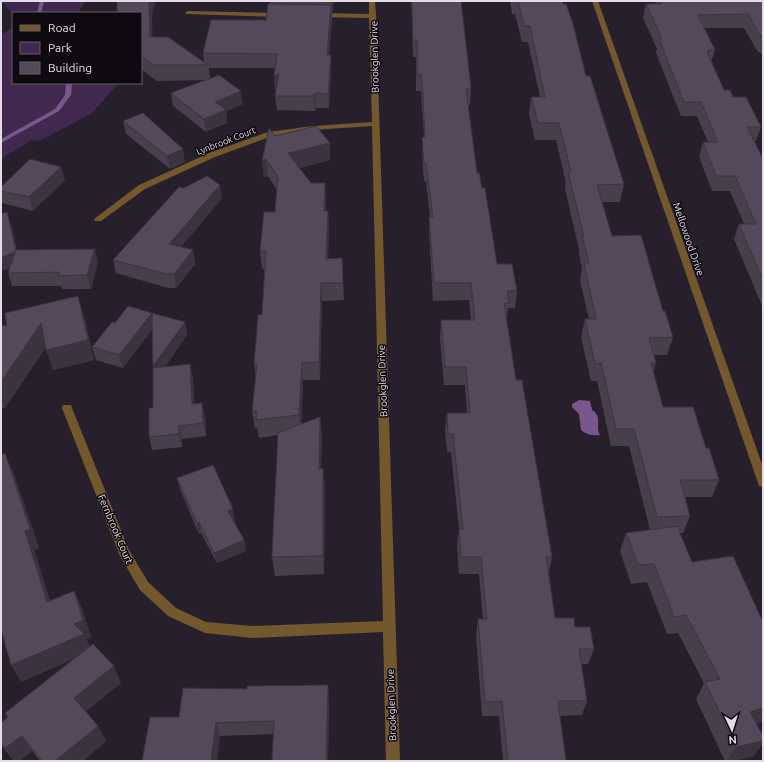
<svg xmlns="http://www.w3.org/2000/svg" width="764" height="762" viewBox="0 0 764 762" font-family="Ubuntu,sans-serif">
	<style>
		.green { fill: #40284e }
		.water { fill: #7a568f }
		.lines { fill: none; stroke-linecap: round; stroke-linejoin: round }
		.stream { fill: #7a568f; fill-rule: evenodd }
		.street { fill: #72582c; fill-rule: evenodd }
		.wall { fill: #483f4d }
		.shaded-wall { fill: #3b333f }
		.building { fill: #54495a; stroke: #3b333f }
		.labels { text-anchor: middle; stroke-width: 3; stroke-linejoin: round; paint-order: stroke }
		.far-street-label { font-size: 9px; fill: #e4dde8; stroke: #0f0a11 }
		.street-label { font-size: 10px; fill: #e4dde8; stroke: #0f0a11 }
	</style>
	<rect width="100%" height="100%" fill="#281f2d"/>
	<path class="green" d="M1,1H86L78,13L13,14Z
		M13,27V83H119L91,114L39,141L32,140L1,159V35Z"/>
	<path class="water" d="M579,400L590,401L592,410C603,417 595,426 600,435C593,436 587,435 581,430L579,414L572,407V404Z"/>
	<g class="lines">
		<path class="stream" d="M40,1H44L41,13H37Z
			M66,83H72L71,95L59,111L1,143V139L55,109L65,95Z"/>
		<path class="street" d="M369,1H375L376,16L400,761H386L383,632L252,638L205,633L168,616L140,590L120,556L62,408L63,405H71L72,408L129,550L148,582L176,608L206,622L252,626L383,621L372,126L313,130L272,136L215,157L145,189L101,221H95L94,219L139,185L209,153L268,132L313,126L372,122L369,18L318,17L315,15L318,13L369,14Z
			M592,1H598L763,467V487L759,486L758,483Z
			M188,11L280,13L283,15L280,17L186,14V12Z"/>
	</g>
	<path class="wall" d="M269,1H334L332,12V19L329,55H331V69L329,108H316L315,111L277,110L275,96L276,90H275L274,76L275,68H209L210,78L243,104L226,111L227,123L206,132L173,106L171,93L205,80L157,81L141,69V13L152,15V37L204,62L203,53L266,20L270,4Z
		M411,1H461L471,88L470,105H468L477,173L497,264L517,291L515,308H508L507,320L516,380L552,557L549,572L555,618L575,627L594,649L588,664H581L587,701L582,715L560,716L566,761H503L499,716H482L476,635L478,619H483L479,574H459L457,546L459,529L451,452H447L445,430L447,413H467L465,385H444L440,338L441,320H471L469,300L433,301L429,234L430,217L426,181H424L422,154V137H424L421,91H416V57H413Z
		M510,1H562L586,76L624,184L620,202H602L612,236L663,311L673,337L667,355H654L656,363L653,372L663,407L706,448L719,480L712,497H685L690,516L683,533H680L756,723L763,736V743L754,756L733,761H725L696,699L704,683L678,633L667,634L647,582L631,584L620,551L626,533L650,530L629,446H611L597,381H591L581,337L585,319H589L580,281L582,269L579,253V249L565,189L566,183L556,140H535L529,114L531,97H540L528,42H522L515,14H512Z
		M656,1H763V57L760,52H758L744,28H704L715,50L711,62L724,90L733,97L761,127L756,141H754L763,159V308L734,239L739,224H744L730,191H712L699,157L703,142H708L697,116H681L656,53L657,49L643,18L646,4H655Z
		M123,121L185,162L170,169L126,134Z
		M275,136L330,143V160L299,168L311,183H325L326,200V211H328L329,228L328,259L342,258L344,300L322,301L320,380H303L301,424L320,417L322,437L321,468L325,487L324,574L275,576L272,557L278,435L259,438L257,428H255L252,411L256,377L254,364L262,314L265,268L262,269L260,251L275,212L277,190L268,176L264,177L262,160Z
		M65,180L33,211L2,203L1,200V187Z
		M222,198L181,247L193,250L195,264L176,288H168L116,273L113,260Z
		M1,214L11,224L17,250L98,262L91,289H62L61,286H12L8,273L9,268L1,271Z
		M152,313V316L185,322L187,335L165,367L193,377L194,404L205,416L206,436L182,439V447L152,450L149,437L153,408V368L152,329L123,368L96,360L92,347L115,323Z
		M84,316L94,360L53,370L46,347L5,408L1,407V325L7,326Z
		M13,472L39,548L34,550L50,601L74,591L82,609L91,637L86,639L90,647L121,683L86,711L98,726L106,741L83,761H40L32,751L20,761H14L1,745V723L8,718L5,713L75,658L21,682Z
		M177,478L235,520L234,521L244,540L246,551L217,563L201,533L199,534L180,489Z
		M247,689L329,699L328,761H272L274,734L220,736L179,717Z"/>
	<path class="shaded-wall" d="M149,1H156L152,15L153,52L150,37Z
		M332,1H334L332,12Z
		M331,5L332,19L328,69L327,55Z
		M331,55V69L329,108L328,94Z
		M279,73L281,88L275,90L274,76Z
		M241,91L243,104L226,111L227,123L206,132L204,119L215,102Z
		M315,93L316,108L315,111L314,96Z
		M330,143V160L290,171L288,153Z
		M183,149L185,162L170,169L167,156Z
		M266,159L268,176L264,177L262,160Z
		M61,167L65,180L33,211L29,197Z
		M325,183L326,200L325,229L324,211Z
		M220,185L222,198L172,258L169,244Z
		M328,211L329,228L327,276L326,259Z
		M7,212L11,224L20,264L1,271V258Z
		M95,249L98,262L91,289L87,275Z
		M193,250L195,264L176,288L174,274Z
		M321,283L322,301L320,380L319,362Z
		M78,296L84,316L94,360L53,370L46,350Z
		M152,313L155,326L123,368L119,355Z
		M185,322L187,335L156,379L153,366Z
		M41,323L48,343L5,408L1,399V382Z
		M302,363L303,380L301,432L299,415Z
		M190,364L193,377L195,418L192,404Z
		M202,403L205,416L206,436L203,423Z
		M320,417L322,437L320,487L319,469Z
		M179,426L182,439V447L179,434Z
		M5,453L13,472L39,548L34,550L56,620L47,602L25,531Z
		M323,468L325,487L324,574L323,556Z
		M233,509L235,520L231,522L228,511Z
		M199,522L201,533L199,534L197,523Z
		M244,540L246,551L217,563L214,553Z
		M74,591L82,609L91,637L86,639L92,651L21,682L11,665Z
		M114,666L121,683L82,714L74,698Z
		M328,685L329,699L328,761H326Z
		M763,708V722L740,728L750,712Z
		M216,723L220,736L217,761H211Z
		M98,726L106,741L83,761H55Z
		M22,736L32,751L20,761H14L5,748Z
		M763,741V743L754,756L733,761H727L736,747Z"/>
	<path class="building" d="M117,1H149L150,37H168L208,65H154L141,56V13H117Z
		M412,1H461L471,88L466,89L477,173H479L482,188H485L497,264H512L517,291H507L509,303H504L516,380H522L552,557H546L555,618H574L575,627H590L594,649H579L587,701H558L566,761H508L502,701L485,702L478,619H487L481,557H461L459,529H463L453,434H448L447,413H470L466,367H445L441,320H475L471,283H434L429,217H433L426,164H424L422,137H425L423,97H424L423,95L421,74H417V40H413Z
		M518,1H562L563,4H566L573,24L586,76H590L624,184L597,185L612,236L641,235L663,311H665L673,337L649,338L656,363H651L663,407H693L706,448H709L719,480H680L690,516L657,517L634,429H616L601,363L595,364L585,319H596L584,263H589L582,236H584L568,172H571L559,123H538L531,97H545L530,26H524Z
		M661,1H763V38H762L748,14L698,15L715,50H708L709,52H707L724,90H730L733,97H746L761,127H747L763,159V280L739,224H756L735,176H716L703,142H718L701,102H684L659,39H662L646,4H662Z
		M268,4L331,5L327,55H331L328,94L315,93L314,96H275L279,73L274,76L277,54L203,53L211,20H266Z
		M219,75L241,91L215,102L226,110L204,119L171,93Z
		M143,113L183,149L167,156L123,121Z
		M316,126L330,143L288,153L311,183H325L324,211H328L326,259L342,258L343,283H321L319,362L302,363L299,415L256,420L257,411H252L257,364H254L258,315L262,314L266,251H260L264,212H275L278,177L266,159L262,160L269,128L275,136Z
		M30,159L61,167L29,197L1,191V187Z
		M207,176L220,185L169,244L193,250L174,274H166L113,260L179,187L184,188Z
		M7,212L16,251L15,252L1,258V214Z
		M95,249L87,275L58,276L59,272L8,273L16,250Z
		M78,296L88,340L46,350L41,323L1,382V325L7,326L5,313Z
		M128,306L152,313L119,355L92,347L112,322L115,323Z
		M152,313L185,322L153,366Z
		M190,364L192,404L202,403L203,423L179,426V434L149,437V408H153V368Z
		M320,417L319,469L323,468V556L272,557L278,433Z
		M5,453L30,529L25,531L47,602L74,591L83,620L74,624L84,634L11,665L1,629V455Z
		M213,465L233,509L228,511L244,540L214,553L199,522L197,523L177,478Z
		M677,526L692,562L733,556L761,618H763V708L750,712L763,736V741L736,747L705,682L720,679L686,615L674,617L654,564L638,565L626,533Z
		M93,644L114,666L74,698L98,726L55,761H42L22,736L5,748L1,743V723L8,717L5,713Z
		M328,685L326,761H272L274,721L216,723L211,761H142L150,717H179L183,688L247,689V686Z"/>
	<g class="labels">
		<g class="far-street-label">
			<text transform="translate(226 141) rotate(-21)" y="3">Lynbrook Court</text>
		</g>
		<g class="street-label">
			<text transform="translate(374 57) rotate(-91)" y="4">Brookglen Drive</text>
			<text transform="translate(689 239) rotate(71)" y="4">Mellowood Drive</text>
			<text transform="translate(382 381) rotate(-92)" y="4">Brookglen Drive</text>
			<text transform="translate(116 529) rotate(67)" y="4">Fernbrook Court</text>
			<text transform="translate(391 705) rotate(-92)" y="4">Brookglen Drive</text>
		</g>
	</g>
	<rect width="764" height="762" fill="none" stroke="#e4dde8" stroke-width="4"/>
	<rect x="12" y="12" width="130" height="72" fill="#0f0a11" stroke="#645e67"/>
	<rect x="20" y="25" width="20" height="6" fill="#72582c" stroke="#645e67"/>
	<text x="48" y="32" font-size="12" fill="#e4dde8">Road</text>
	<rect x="20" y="42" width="20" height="12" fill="#40284e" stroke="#645e67"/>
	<text x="48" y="52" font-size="12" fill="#e4dde8">Park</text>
	<rect x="20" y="62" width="20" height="12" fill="#54495a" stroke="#645e67"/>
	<text x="48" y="72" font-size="12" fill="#e4dde8">Building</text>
	<g transform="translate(732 730) rotate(176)" stroke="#0f0a11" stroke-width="3" paint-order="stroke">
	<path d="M0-3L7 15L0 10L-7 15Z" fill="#e4dde8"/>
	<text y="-6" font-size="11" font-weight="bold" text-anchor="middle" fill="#e4dde8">N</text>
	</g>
</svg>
